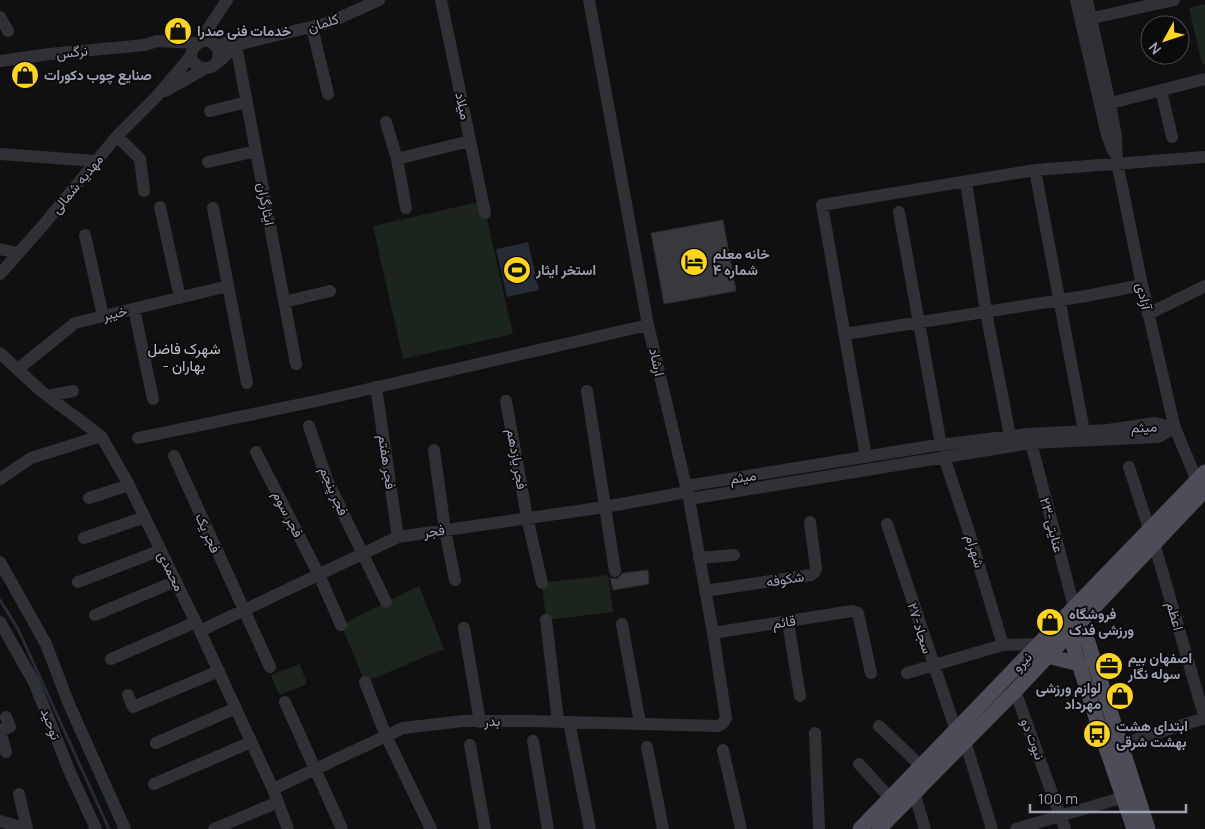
<svg xmlns="http://www.w3.org/2000/svg" width="1205" height="829" viewBox="0 0 1205 829" font-family="Manrope,Vazirmatn,sans-serif">
	<style>
		.green { fill: #1c241e }
		.water { fill: #252c36 }
		.lines { fill: none; stroke-linecap: round; stroke-linejoin: round }
		.stream { stroke: #252c36; stroke-width: 3 }
		.building { fill: #39383e; stroke: #2a292d }
		.minor { stroke: #303037; stroke-width: 12 }
		.major { stroke: #4c4d56; stroke-width: 15 }
		.labels { text-anchor: middle; stroke-width: 4; stroke-linejoin: round; paint-order: stroke }
		.street-label { font-size: 14px; fill: #9fa2b4; stroke: #0b0b0c }
		.poi-label { font-size: 14px; font-weight: bold; fill: #9fa2b4; stroke: #0b0b0c; text-anchor: start }
		.neighbourhood-label { font-size: 15px; fill: #c0c2cf; stroke: #0b0b0c }
	</style>
	<rect width="100%" height="100%" fill="#101011"/>
	<path class="green" d="M1205,4V64L1202,65L1189,8Z
		M483,201L513,334L403,359L373,226Z
		M608,575L613,612L546,620L542,583Z
		M419,586L444,649L365,682L341,625Z
		M300,664L307,684L279,695L271,675Z"/>
	<path class="water" d="M528,242L539,290L507,297L496,249Z"/>
	<g class="lines">
		<path class="stream" d="M0,600L18,629L109,829"/>
	</g>
	<path class="building" d="M723,220L736,291L664,304L651,233Z
		M648,570L649,584L613,590L610,578L617,579L623,573Z"/>
	<g class="lines">
		<path class="minor" d="M441,0L485,213
			M1076,0L1107,135L1113,151
			M1087,0L1110,104L1116,136L1117,162L1142,285L1171,412L1175,428L1200,488
			M0,17L8,31
			M1084,20L1174,0
			M312,27L328,94
			M204,40L209,27L227,0
			M236,45L296,364
			M217,46L226,43L236,45L328,23L379,0
			M0,61L49,54L145,45L157,41L196,43
			M217,62C219,57 220,53 217,48C206,28 178,54 198,66C212,75 227,53 236,45
			M1161,90L1172,137
			M165,91L204,69
			M1103,105L1205,79
			M210,111L247,102
			M386,122L397,159L406,208
			M117,136L140,159L144,191
			M0,154L96,161
			M397,159L470,141
			M208,162L256,151
			M1035,170L1084,431
			M966,182L986,312L1010,436
			M160,207L180,298
			M213,208L247,383
			M899,212L941,445
			M85,235L103,316
			M0,249L18,253
			M0,274L40,229L117,136L157,96L191,56
			M284,302L330,291
			M134,309L153,399
			M1148,314L1205,286
			M845,334L1086,296L1142,285
			M0,353L41,391L101,436L129,485L200,631L273,789L288,829
			M18,369L75,323L228,286
			M376,387L398,537
			M587,391L615,571
			M48,396L73,391
			M506,401L527,517L542,583
			M309,426L327,480L386,602
			M138,438L321,400L648,325
			M1031,443L1074,607
			M434,450L445,530L455,580
			M256,452L319,575L341,625
			M174,456L270,667
			M866,457L822,205L1035,170L1205,157
			M944,457L968,529L1003,645
			M1129,467L1149,529
			M0,479L31,458L101,436
			M686,486L931,446L1028,434L1108,430L1155,423L1175,428
			M89,498L129,485
			M689,499L1031,443L1158,437L1175,428
			M887,524L956,731
			M84,538L145,517
			M1154,543L1205,719
			M699,558L734,555
			M0,562L46,644L68,702L125,829
			M78,582L161,550
			M705,591L811,575L815,572L816,568L810,522
			M95,615L176,581
			M546,620L558,721
			M0,622L34,682L69,770L96,829
			M788,622L800,696
			M622,624L640,723
			M464,628L480,722
			M200,631L398,537L605,507L687,492
			M713,633L852,611L858,613L871,673
			M111,659L196,622
			M907,673L1003,645L1039,644
			M365,682L386,736L431,829
			M1015,691L1065,829
			M128,695L133,707L219,671
			M285,702L342,829
			M569,722L590,829
			M879,726L921,766
			M0,730L6,752
			M0,730L10,727L6,717
			M815,733L819,829
			M533,741L548,829
			M965,741L992,829
			M156,743L236,708
			M1122,744L1205,718
			M470,745L485,829
			M647,747L663,829
			M723,750L741,829
			M859,764L890,798
			M154,784L251,742
			M273,789L403,728L463,721H529L718,726L723,723L726,718L713,633L689,499L648,325L589,0
			M914,792L925,829
			M19,794L27,829
			M0,821L27,829
			M214,829L278,802
			M1016,829L1124,797"/>
		<path class="major" d="M1076,615L1077,623L1088,642L1148,829
			M1077,623L1073,645L1101,733L1134,829
			M1047,656L1080,664
			M860,829L1205,472
			M879,829L1016,690L1205,490"/>
	</g>
	<defs>
		<g id="shop-disc" transform="scale(1.4375)"><circle r="9.5" fill="#ffd61a" stroke="#0b0b0c"/><path d="M-5-2.5h2.3a2.7 3.5 0 0 1 5.4 0H5L5.5 6h-11ZM-1.5-2.5h3a1.5 2.3 0 0 0-3 0Z" fill="#111"/></g>
		<g id="hotel-disc" transform="scale(1.4375)"><circle r="9.5" fill="#ffd61a" stroke="#0b0b0c"/><path d="M-6-4.5h1.5V1H6V5H4.5V3h-9V5H-6ZM-4 0a1.8 1.8 0 1 1 3.6 0ZM.5 0V-2.5h3Q6-2.5 6 0Z" fill="#111"/></g>
		<g id="stadium-disc" transform="scale(1.4375)"><circle r="9.5" fill="#ffd61a" stroke="#0b0b0c"/><path d="M0-5a6.5 5 0 1 0 0 10a6.5 5 0 1 0 0-10ZM-3.5-1.8h7v3.6h-7Z" fill="#111"/></g>
		<g id="office-disc" transform="scale(1.4375)"><circle r="9.5" fill="#ffd61a" stroke="#0b0b0c"/><path d="M-6-3h4V-5.5h4V-3h4V5H-6ZM-1-4.5V-3h2v-1.5ZM-6 0V1H6V0Z" fill="#111"/></g>
		<g id="bus-disc" transform="scale(1.4375)"><circle r="9.5" fill="#ffd61a" stroke="#0b0b0c"/><path d="M-5-6H5V4H4V6H2V4H-2V6H-4V4H-5ZM-3.5-4V0h7V-4ZM-3.5 1.2v1.5H-2V1.2ZM2 1.2v1.5H3.5V1.2Z" fill="#111"/></g>
	</defs>
	<g fill-rule="evenodd">
		<use href="#shop-disc" x="178" y="31"/>
		<use href="#shop-disc" x="25" y="75"/>
		<use href="#hotel-disc" x="694" y="262"/>
		<use href="#stadium-disc" x="517" y="270"/>
		<use href="#shop-disc" x="1050" y="622"/>
		<use href="#office-disc" x="1109" y="666"/>
		<use href="#shop-disc" x="1120" y="696"/>
		<use href="#bus-disc" x="1097" y="734"/>
	</g>
	<g class="labels">
		<g class="street-label">
			<text transform="translate(323 23) rotate(-18)" y="5">کلمان</text>
			<text transform="translate(72 52) rotate(-6)" y="5">نرگس</text>
			<text transform="translate(463 106) rotate(78)" y="5">میلاد</text>
			<text transform="translate(77 184) rotate(-50)" y="5">مهدیه شمالی</text>
			<text transform="translate(266 204) rotate(79)" y="5">ایثارگران</text>
			<text transform="translate(1144 296) rotate(78)" y="5">آزادی</text>
			<text transform="translate(115 313) rotate(-13)" y="5">خیبر</text>
			<text transform="translate(657 362) rotate(77)" y="5">ارشاد</text>
			<text transform="translate(1144 427) rotate(-2)" y="5">میثم</text>
			<text transform="translate(517 459) rotate(80)" y="5">فجر یازدهم</text>
			<text transform="translate(387 462) rotate(82)" y="5">فجر هفتم</text>
			<text transform="translate(743 477) rotate(-9)" y="5">میثم</text>
			<text transform="translate(334 491) rotate(67)" y="5">فجر پنجم</text>
			<text transform="translate(288 514) rotate(63)" y="5">فجر سوم</text>
			<text transform="translate(1052 525) rotate(75)" y="5">۲۳-عنایتی</text>
			<text transform="translate(434 531) rotate(-8)" y="5">فجر</text>
			<text transform="translate(208 533) rotate(66)" y="5">فجر یک</text>
			<text transform="translate(975 551) rotate(73)" y="5">شهرام</text>
			<text transform="translate(171 571) rotate(64)" y="5">محمدی</text>
			<text transform="translate(785 579) rotate(-9)" y="5">شکوفه</text>
			<text transform="translate(1175 616) rotate(74)" y="5">اعظم</text>
			<text transform="translate(784 622) rotate(-9)" y="5">قائم</text>
			<text transform="translate(920 628) rotate(72)" y="5">۲۷-سجاد</text>
			<text transform="translate(1022 662) rotate(-46)" y="5">نیرو</text>
			<text transform="translate(492 721) rotate(-1)" y="5">بدر</text>
			<text transform="translate(51 724) rotate(69)" y="5">توحید</text>
			<text transform="translate(1033 739) rotate(69)" y="5">نبوت دو</text>
		</g>
		<g class="poi-label">
			<text x="197" y="36">خدمات فنی صدرا</text>
			<text x="44" y="80">صنایع چوب دکورات</text>
			<text x="713" y="259">خانه معلم<tspan x="713" dy="16">شماره ۴</tspan></text>
			<text x="536" y="275">استخر ایثار</text>
			<text x="1069" y="619">فروشگاه<tspan x="1069" dy="16">ورزشی فدک</tspan></text>
			<text x="1128" y="663">اصفهان بیم<tspan x="1128" dy="16">سوله نگار</tspan></text>
			<text x="1101" y="693" text-anchor="end">لوازم ورزشی<tspan x="1101" dy="16">مهرداد</tspan></text>
			<text x="1116" y="731">ابتدای هشت<tspan x="1116" dy="16">بهشت شرقی</tspan></text>
		</g>
		<g class="neighbourhood-label">
			<text x="184" y="354">شهرک فاضل<tspan x="184" dy="17">- بهاران</tspan></text>
		</g>
	</g>
	<g transform="translate(1165 40) rotate(230)"><circle r="24" fill="#0b0b0c" stroke="#46474f"/>
	<path d="M0-4L9 19L0 12L-9 19Z" fill="#ffd61a"/>
	<text y="-8" font-size="14" font-weight="bold" text-anchor="middle" fill="#9fa2b4">N</text>
	</g>
	<path d="M1030 804v8h156v-8" fill="none" stroke="#9fa2b4" stroke-width="2.5"/>
	<text x="1038" y="804" font-size="15" fill="#9fa2b4" stroke="#0b0b0c" stroke-width="4" paint-order="stroke">100 m</text>
</svg>
